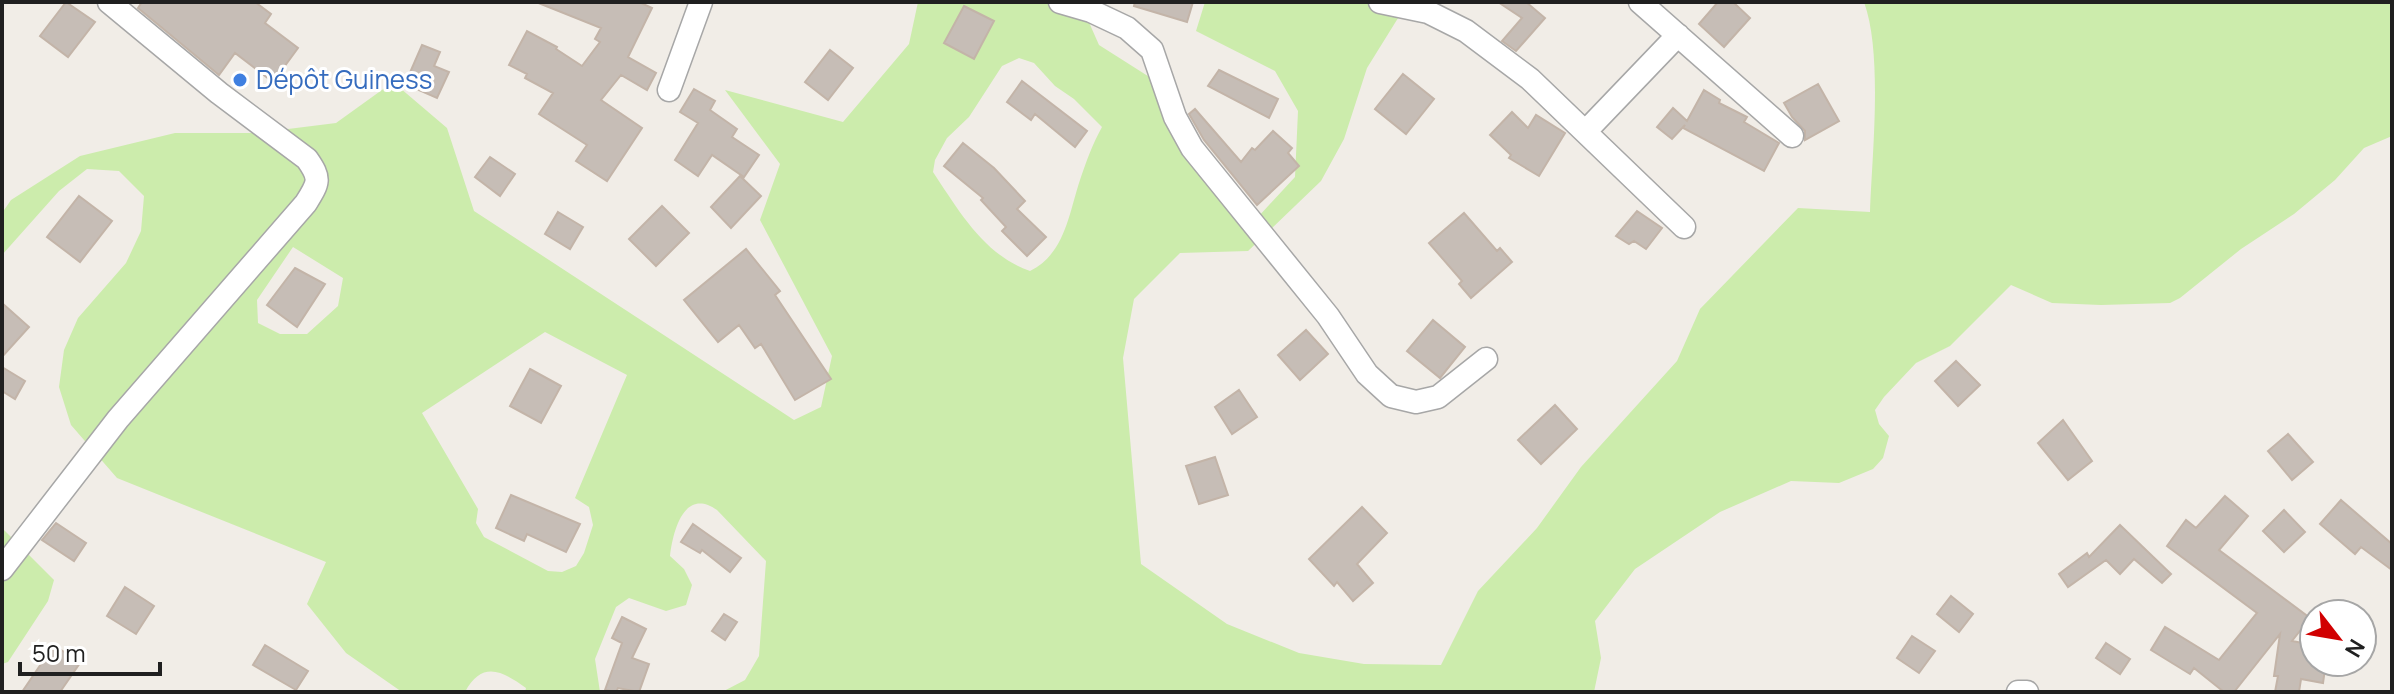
<svg xmlns="http://www.w3.org/2000/svg" width="2394" height="694" viewBox="0 0 2394 694" font-family="Manrope,sans-serif">
	<style>
		.grass { fill: #ccecac; fill-rule: evenodd }
		.building { fill: #c6bdb6; stroke: #c3b4a8; stroke-width: 2 }
		.lines { fill: none; stroke-linecap: round; stroke-linejoin: round }
		.minor-casing { stroke: #a7a7a7; stroke-width: 25 }
		.minor { stroke: #fff; stroke-width: 22 }
		.shop-dot { fill: #3f7fe0; stroke: #fff; stroke-width: 3 }
		.labels { text-anchor: middle; stroke-width: 6; stroke-linejoin: round; paint-order: stroke }
		.shop-label { font-size: 26px; fill: #366cbe; stroke: #fff; text-anchor: start }
	</style>
	<rect width="100%" height="100%" fill="#f1ede7"/>
	<path class="grass" d="M918,2H1080L1099,45L1151,78L1258,217L1295,177L1298,111L1275,71L1196,31L1205,2H1408L1367,68L1344,139L1321,181L1248,251L1180,253L1134,299L1123,358L1141,564L1227,624L1299,653L1364,664L1441,665L1478,591L1537,528L1581,467L1677,361L1700,309L1798,208L1870,212C1872,155 1883,54 1864,2H2392V136L2364,148L2335,180L2294,214L2241,249L2180,298L2170,303L2101,305L2052,303L2011,285L1950,346L1916,363L1884,397L1875,410L1879,424L1889,436L1883,458L1873,469L1839,483L1791,481L1720,512L1635,569L1595,621L1601,658L1594,692H722L745,680L759,656L766,561L717,510C684,487 673,531 670,556L684,569L692,585L686,605L666,611L629,598L616,607L595,659L600,692H525L526,688C501,670 482,661 465,692H402L346,653L307,604L326,562L117,478L71,425L59,387L64,350L78,318L126,263L141,231L144,196L119,171L87,169L59,191L2,255V213L11,200L80,156L175,133H256L336,123L393,82L447,128L474,211L794,420L821,407L832,356L760,220L780,164L725,90L843,122L909,44ZM1019,58L1034,63L1055,86L1074,99L1102,127C1093,143 1086,162 1080,180C1069,213 1065,254 1030,271C984,255 959,211 933,172L935,160L947,138L969,117L1002,66ZM293,247L343,278L338,306L307,334H280L258,323L257,300ZM545,332L627,375L575,498L589,507L593,525L584,553L576,566L562,572L548,571L484,537L476,523L478,509L422,413Z
		M2,528L54,580L48,601L8,662L2,664Z"/>
	<path class="building" d="M66,2L95,22L68,57L40,36Z
		M142,2H255L271,14L265,23L298,48L273,82L235,53L219,75L138,8Z
		M536,2H639L652,8L628,57L656,73L647,90L621,75L601,100L642,128L607,181L576,161L587,145L539,114L553,93L525,78L527,74L509,65L527,31L557,47L556,49L582,66L600,42L595,39L601,28Z
		M1135,2H1193L1187,22L1134,6Z
		M1498,2H1526L1545,18L1516,51L1502,41L1522,18Z
		M1718,2H1733L1750,18L1724,47L1699,24Z
		M964,6L994,21L974,59L944,43Z
		M422,45L440,52L434,66L449,72L437,98L405,84Z
		M830,50L853,68L828,100L805,82Z
		M1219,70L1278,99L1269,118L1208,86Z
		M1403,74L1434,99L1406,134L1375,109Z
		M1022,81L1087,131L1075,147L1035,114L1031,120L1007,102Z
		M1818,84L1839,121L1805,140V131L1792,117L1784,103Z
		M694,89L715,101L710,110L737,129L732,137L759,155L744,177L712,155L698,176L675,160L698,123L680,112Z
		M1704,90L1720,100L1719,103L1747,117L1744,122L1779,143L1764,171L1683,128L1685,125L1672,139L1657,127L1673,108L1687,121Z
		M1195,109L1241,162L1252,148L1255,150L1273,131L1292,148L1288,153L1299,166L1257,205L1204,140L1189,114Z
		M1512,112L1528,128L1536,115L1565,133L1539,176L1509,158L1511,155L1490,135Z
		M963,143L994,168L1025,201L1017,209L1046,237L1027,256L1002,231L1006,227L981,200L983,198L944,166Z
		M490,157L515,174L500,196L475,177Z
		M740,176L761,196L731,228L711,207Z
		M79,196L112,221L80,262L47,237Z
		M662,206L689,233L656,266L629,239Z
		M1637,211L1662,228L1646,249L1634,241L1629,244L1616,236Z
		M558,212L583,227L570,249L545,234Z
		M1464,213L1497,251L1500,248L1512,262L1471,298L1459,284L1462,281L1429,243Z
		M746,249L780,291L775,295L831,379L795,400L761,344L755,348L739,325L718,342L684,300Z
		M295,268L325,284L297,327L267,305Z
		M2,303L29,327L2,357Z
		M1433,320L1465,347L1440,378L1407,351Z
		M1306,330L1328,354L1300,380L1278,355Z
		M1956,361L1980,385L1958,406L1935,381Z
		M2,367L25,381L15,399L2,391Z
		M530,369L561,386L541,423L510,406Z
		M1239,390L1257,417L1232,434L1215,407Z
		M1555,405L1577,429L1541,464L1518,440Z
		M2063,420L2092,461L2068,480L2038,443Z
		M2288,434L2313,462L2292,480L2268,451Z
		M1215,457L1228,495L1199,504L1186,466Z
		M511,495L580,524L566,552L527,534L524,541L496,528Z
		M2225,496L2248,516L2219,550L2310,618L2292,641L2314,645V662H2326L2323,683L2301,679L2299,692H2275L2278,676H2274L2280,634L2234,692H2224L2194,668L2190,674L2151,650L2165,627L2219,660L2257,613L2167,546L2186,520L2196,528Z
		M2341,500L2392,544V570L2361,547L2355,554L2320,524Z
		M1362,507L1387,533L1357,564L1373,583L1353,601L1337,582L1334,586L1309,559Z
		M2284,510L2305,532L2284,552L2263,531Z
		M56,523L86,543L74,561L42,540Z
		M693,524L741,558L730,572L702,550L700,553L681,542Z
		M2120,525L2171,574L2162,583L2134,559L2120,574L2106,560L2068,587L2059,574L2087,553L2089,557Z
		M125,587L154,606L136,634L107,616Z
		M1951,596L1973,614L1959,632L1937,614Z
		M724,614L737,622L725,640L712,631Z
		M622,617L646,629L632,658L649,664L639,692L618,688L616,692L605,690L622,643L612,638Z
		M1912,636L1935,651L1919,673L1897,658Z
		M2106,643L2130,659L2120,674L2096,658Z
		M54,645L80,663L60,692H22Z
		M265,645L308,671L296,690L253,665Z"/>
	<g class="lines">
		<g class="minor-casing">
			<path id="minor" d="M1060,2L1091,11L1127,28L1152,50L1175,117L1192,148L1328,316L1367,374L1391,396L1416,402L1438,397L1486,359
				M1380,2L1428,12L1466,31L1530,79L1684,227
				M1640,2L1792,136
				M669,90L701,2
				M1586,131L1678,35
				M2,569L118,419L306,203C319,182 321,179 307,159L219,93L109,2
				M2018,692H2027"/>
		</g>
		<use href="#minor" class="minor"/>
	</g>
	<circle class="shop-dot" cx="240" cy="80" r="8"/>
	<g class="labels">
		<g class="shop-label">
			<text x="256" y="89">Dépôt Guiness</text>
		</g>
	</g>
	<rect width="2394" height="694" fill="none" stroke="#202020" stroke-width="8"/>
	<g transform="translate(2338 638) rotate(121)"><circle r="38" fill="#ffffff" stroke="#a6a6a6" stroke-width="2"/>
	<path d="M0-6L14 30L0 20L-14 30Z" fill="#d10001"/>
	<text y="-12" font-size="22" font-weight="bold" text-anchor="middle" fill="#202020">N</text>
	</g>
	<path d="M20 662v12h140v-12" fill="none" stroke="#202020" stroke-width="4"/>
	<text x="32" y="662" font-size="24" fill="#202020" stroke="#ffffff" stroke-width="6" paint-order="stroke">50 m</text>
</svg>
